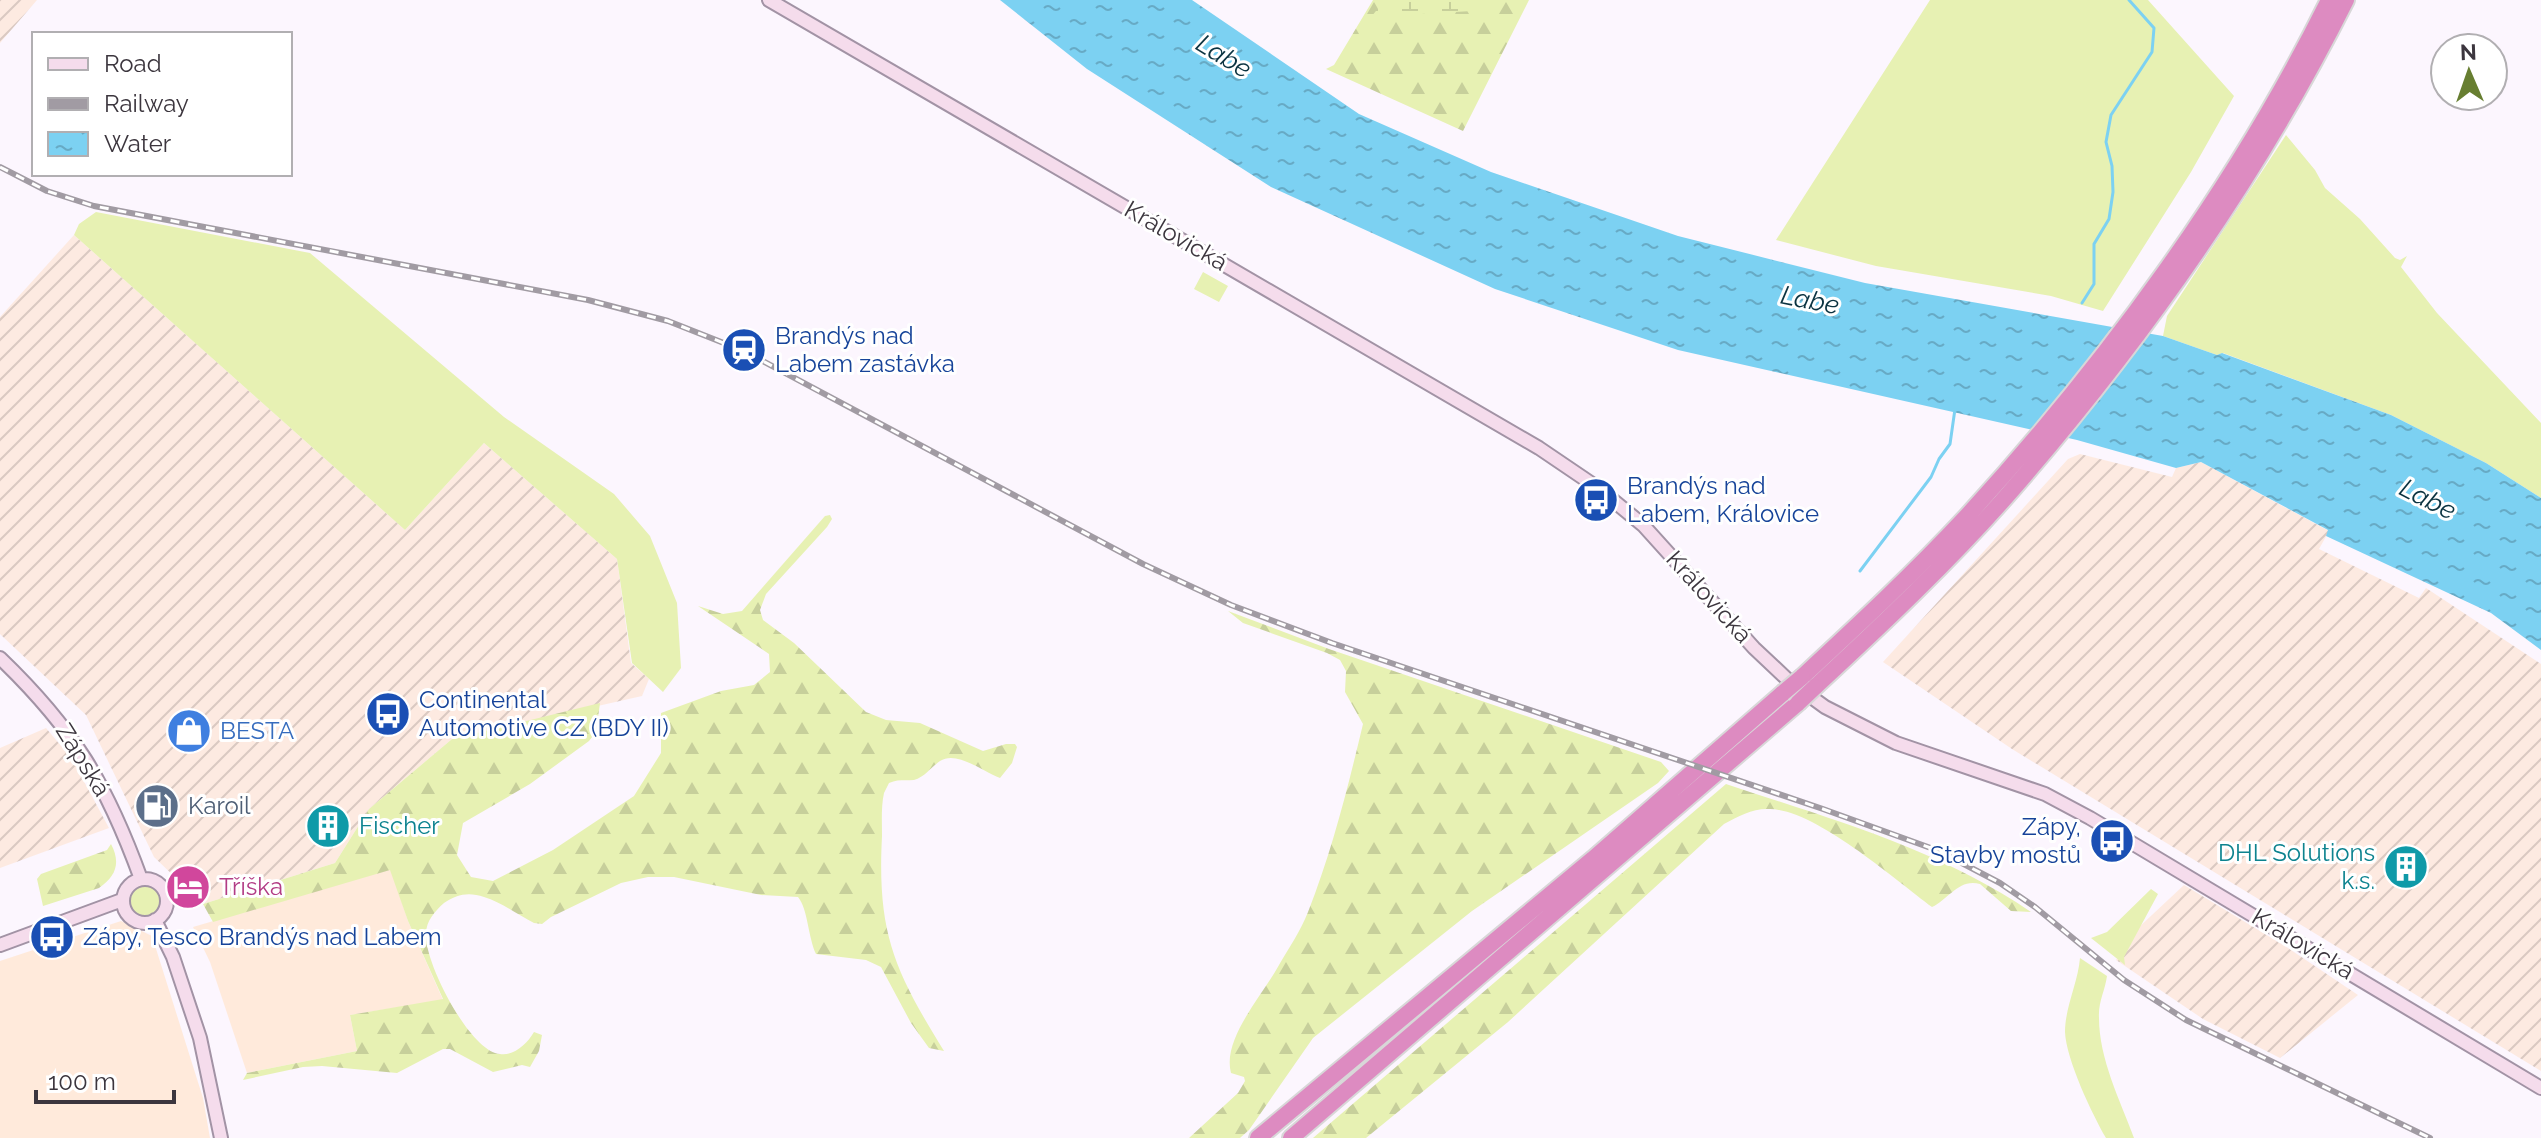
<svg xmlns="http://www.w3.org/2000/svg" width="2541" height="1138" viewBox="0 0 2541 1138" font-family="Raleway,sans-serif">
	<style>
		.commercial { fill: #ffeadb }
		.industrial { fill: url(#industrial-furrows) }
		.grass { fill: #e7f1b3 }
		.forest { fill: url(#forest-firs) }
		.wetland { fill: url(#wetland-marsh) }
		.water { fill: url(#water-ripples) }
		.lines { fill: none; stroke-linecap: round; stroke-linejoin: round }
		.stream { stroke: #7cd1f2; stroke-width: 3 }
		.secondary-casing { stroke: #a293a5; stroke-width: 16 }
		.highway-casing { stroke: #d8d7d8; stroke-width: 20 }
		.secondary { stroke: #f5dcec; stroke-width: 12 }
		.highway { stroke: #dd8bc1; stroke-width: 16 }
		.rail-casing { stroke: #a19ba3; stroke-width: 6 }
		.rail { stroke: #fff; stroke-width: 3; stroke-dasharray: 9; stroke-linecap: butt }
		.highway-bridge-casing { stroke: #d8d7d8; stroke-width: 20; stroke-linecap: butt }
		.highway-bridge { stroke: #dd8bc1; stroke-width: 16 }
		.labels { text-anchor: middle; stroke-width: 6; stroke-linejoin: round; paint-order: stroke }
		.street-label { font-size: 24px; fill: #3c363e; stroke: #fff }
		.transit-label { font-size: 24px; fill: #164399; stroke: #fff; text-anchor: start }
		.shop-label { font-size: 24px; fill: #366cbe; stroke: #fff; text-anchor: start }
		.service-label { font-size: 24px; fill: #4e5e75; stroke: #fff; text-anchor: start }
		.culture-label { font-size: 24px; fill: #0d838f; stroke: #fff; text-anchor: start }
		.hotel-label { font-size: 24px; fill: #b23c85; stroke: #fff; text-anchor: start }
		.water-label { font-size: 26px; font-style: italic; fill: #0b3341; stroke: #fff }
	</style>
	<defs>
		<pattern id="industrial-furrows" width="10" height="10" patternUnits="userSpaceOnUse" patternTransform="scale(2)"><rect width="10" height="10" fill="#fdeae1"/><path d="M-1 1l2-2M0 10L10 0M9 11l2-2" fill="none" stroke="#dac9c2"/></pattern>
		<pattern id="forest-firs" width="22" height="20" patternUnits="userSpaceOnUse" patternTransform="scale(2)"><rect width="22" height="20" fill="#e7f1b3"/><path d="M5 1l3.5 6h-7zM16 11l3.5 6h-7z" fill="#c7cf9b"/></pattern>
		<pattern id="wetland-marsh" width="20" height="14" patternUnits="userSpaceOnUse" patternTransform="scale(2)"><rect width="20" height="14" fill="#e7f1b3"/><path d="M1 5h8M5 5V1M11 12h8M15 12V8" fill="none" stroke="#c7cf9b"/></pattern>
		<pattern id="water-ripples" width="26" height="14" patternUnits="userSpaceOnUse" patternTransform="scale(2)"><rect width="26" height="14" fill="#7cd1f2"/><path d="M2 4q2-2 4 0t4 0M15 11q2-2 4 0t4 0" fill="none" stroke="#67aac5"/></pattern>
	</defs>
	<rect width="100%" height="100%" fill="#fcf6fe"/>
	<path class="commercial" d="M391,869L408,921L443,1000L350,1015L357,1051L247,1073L210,962L193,927Z
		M121,921L152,936L203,1098L210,1138H0V961Z"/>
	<path class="industrial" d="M0,0H37L0,43Z
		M74,235L405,530L484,443L617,559L631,663L649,679L642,696L452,739L369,809L335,863L203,904L154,857L86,715L0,634V317Z
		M2080,454L2172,477L2176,468L2201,462L2329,531L2319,549L2419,598L2426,588L2541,664V1071L2012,749L1883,662L2068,459Z
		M46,728L72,759L109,828L0,868V748Z
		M2184,885L2288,948L2358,995L2280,1058L2203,1019L2116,960L2137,929Z"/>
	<path class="grass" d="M1930,0H2148L2234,96L2191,172L2103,311L2051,296L1876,266L1776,240Z
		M2286,135L2315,170L2325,188L2360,219L2395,258L2400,260L2407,256L2401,267L2437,313L2541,423V498L2486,463L2391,415L2223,353L2217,355L2163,336L2167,316Z
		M96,212L310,253L504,417L614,494L650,536L677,603L681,668L663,692L632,663L617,559L484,443L405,530L74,235L79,224Z
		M1203,272L1228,286L1219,302L1194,289Z
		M128 900a16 16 0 1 1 32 0a16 16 0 1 1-32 0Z
		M2151,889L2158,894L2124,957L2125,965L2091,938L2107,932Z
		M2080,958L2107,976C2105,991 2098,1002 2099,1018C2099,1059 2120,1100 2134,1138H2106C2092,1114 2066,1059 2065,1032C2065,1007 2078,983 2080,958Z"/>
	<path class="forest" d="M1373,0H1529L1463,131L1326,69L1334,65Z
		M830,515L832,519L827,527L766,594L760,610L763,620L794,643L866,712L886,720L920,723L983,751L1006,744H1015L1017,747L1012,763L1000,778C983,772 957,750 940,761C931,767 925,777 914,780C905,781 898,779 889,783L884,793C881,807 882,822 882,836C877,933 894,970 944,1051L929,1048L911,1023L881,967L866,960L816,954C808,937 808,909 798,897L761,895L674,877H648L621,883L551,917L542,924L534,923C518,915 501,902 484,897C469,892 457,894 444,903C435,911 426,921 426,934C424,962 470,1052 500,1054C514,1056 527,1044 534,1032L542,1035L539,1051L530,1067L522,1065L493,1072L450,1049H443L397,1073L322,1066L303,1067L243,1080L247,1073L357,1051L350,1015L443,999L408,921L390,870L213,922L203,904L335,863L369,809L452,739L600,703L596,732L589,741L530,784L463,823L457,855L471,877L493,881L553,850L634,796L661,753V713L721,691L754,685L770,672L769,654L698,606L723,614L742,611L825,516Z
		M1228,611L1329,649L1661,762L1669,771L1658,783L1472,911L1313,1038L1249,1130L1240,1138H1189L1238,1093L1245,1081L1244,1077L1231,1073C1222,1039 1262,996 1279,965C1289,948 1301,930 1308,912C1332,851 1348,787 1363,724L1345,692L1346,671L1340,660L1327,653L1243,623Z
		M1726,784C1831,819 1939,849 2031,912L2011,911L1980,884C1959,878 1949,899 1932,907C1894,879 1816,810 1770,809C1753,808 1739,816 1724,824L1508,1022L1366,1138H1313Z
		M111,844C121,863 116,876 99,888L43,906L37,879L41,874L107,850Z"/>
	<path class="wetland" d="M1385,0H1479L1472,11L1371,17Z"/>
	<path class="water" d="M1000,0H1192L1359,114L1491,172L1678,236L1865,283L2163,336L2217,355L2222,353L2391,415L2486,463L2541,498V650L2491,613L2326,536L2328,530L2201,462L2176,468L2077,440L1678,350L1495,289L1271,187L1087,69Z"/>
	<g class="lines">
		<path class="stream" d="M2082,303L2094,284V244L2109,219L2113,192L2112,166L2106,142L2111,115L2152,52L2154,28L2129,0
			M1860,571L1931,477L1939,459L1950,444L1955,409"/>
		<g class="secondary-casing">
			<path id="secondary" d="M769,0L1539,448L1598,488L1643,525L1754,648L1788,680L1825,707L1896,743L2045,794L2090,818L2541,1088
				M0,658C74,729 106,783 141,879
				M123 901a22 22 0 1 1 44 0a22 22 0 1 1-44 0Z
				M155,920L173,957L200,1038L221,1138
				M0,945L122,900"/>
		</g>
		<g class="highway-casing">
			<path id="highway" d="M1802,677C1858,625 1915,572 1967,516C2107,363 2237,186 2329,0
				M1815,687C1883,624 1951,560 2012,490C2142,340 2257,178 2346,0
				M1258,1138L1593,859L1783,693
				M1291,1138L1798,703"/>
		</g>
		<use href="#secondary" class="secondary"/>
		<use href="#highway" class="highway"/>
		<g class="rail-casing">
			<path id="rail" d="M0,167L47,191L94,206L588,300L668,321L744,351L1143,564L1231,605L1332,643L1823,809L1939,851L2000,883L2035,907L2124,980L2186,1020L2430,1138"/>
		</g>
		<use href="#rail" class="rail"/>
		<g class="highway-bridge-casing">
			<path id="highway-bridge" d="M1783,693L1802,677
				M1798,703L1815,687"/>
		</g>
		<use href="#highway-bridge" class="highway-bridge"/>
	</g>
	<defs>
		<g id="station-disc" transform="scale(2.3)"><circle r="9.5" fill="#1a4fb4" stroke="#fff"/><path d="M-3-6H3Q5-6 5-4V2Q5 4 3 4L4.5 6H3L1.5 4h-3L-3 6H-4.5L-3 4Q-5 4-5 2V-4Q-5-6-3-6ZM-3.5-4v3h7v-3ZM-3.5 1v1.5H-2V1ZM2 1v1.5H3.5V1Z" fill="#fff"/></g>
		<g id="bus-disc" transform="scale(2.3)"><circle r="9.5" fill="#1a4fb4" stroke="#fff"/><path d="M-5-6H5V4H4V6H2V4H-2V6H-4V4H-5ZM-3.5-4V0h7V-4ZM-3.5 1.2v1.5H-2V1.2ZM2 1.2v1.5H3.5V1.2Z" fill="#fff"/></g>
		<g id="shop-disc" transform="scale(2.3)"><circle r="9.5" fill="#3f7fe0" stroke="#fff"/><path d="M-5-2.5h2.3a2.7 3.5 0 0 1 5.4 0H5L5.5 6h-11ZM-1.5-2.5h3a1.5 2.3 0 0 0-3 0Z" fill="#fff"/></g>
		<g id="fuel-disc" transform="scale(2.3)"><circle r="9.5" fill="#5c6f8a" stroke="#fff"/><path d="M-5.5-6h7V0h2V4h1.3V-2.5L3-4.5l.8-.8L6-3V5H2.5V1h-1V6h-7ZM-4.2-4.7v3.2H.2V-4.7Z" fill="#fff"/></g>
		<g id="building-disc" transform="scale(2.3)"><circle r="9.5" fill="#0f9aa8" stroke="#fff"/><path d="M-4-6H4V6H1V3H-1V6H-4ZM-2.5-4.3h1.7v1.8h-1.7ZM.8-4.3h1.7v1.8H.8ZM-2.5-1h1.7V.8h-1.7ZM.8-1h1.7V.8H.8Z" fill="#fff"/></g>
		<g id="hotel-disc" transform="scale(2.3)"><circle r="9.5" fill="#d1479c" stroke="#fff"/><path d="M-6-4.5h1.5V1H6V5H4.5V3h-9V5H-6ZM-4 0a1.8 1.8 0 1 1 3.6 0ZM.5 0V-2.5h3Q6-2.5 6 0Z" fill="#fff"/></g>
	</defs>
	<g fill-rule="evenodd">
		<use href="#station-disc" x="744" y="350"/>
		<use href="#bus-disc" x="1596" y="500"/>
		<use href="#bus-disc" x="388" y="714"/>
		<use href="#shop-disc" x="189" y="731"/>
		<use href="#fuel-disc" x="157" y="806"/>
		<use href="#building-disc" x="328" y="826"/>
		<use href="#bus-disc" x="2112" y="841"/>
		<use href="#building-disc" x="2406" y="867"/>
		<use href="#hotel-disc" x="188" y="887"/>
		<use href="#bus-disc" x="52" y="937"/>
	</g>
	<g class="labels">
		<g class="street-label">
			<text transform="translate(1176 236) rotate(30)" y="8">Královická</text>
			<text transform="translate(1709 597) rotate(48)" y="8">Královická</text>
			<text transform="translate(83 760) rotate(58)" y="8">Zápská</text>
			<text transform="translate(2303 944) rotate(31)" y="8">Královická</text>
		</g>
		<g class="transit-label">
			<text x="775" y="344">Brandýs nad<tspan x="775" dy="28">Labem zastávka</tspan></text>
			<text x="1627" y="494">Brandýs nad<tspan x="1627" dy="28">Labem, Královice</tspan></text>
			<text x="419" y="708">Continental<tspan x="419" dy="28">Automotive CZ (BDY II)</tspan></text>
			<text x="2081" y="835" text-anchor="end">Zápy,<tspan x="2081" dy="28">Stavby mostů</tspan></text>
			<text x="83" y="945">Zápy, Tesco Brandýs nad Labem</text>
		</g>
		<g class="shop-label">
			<text x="220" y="739">BESTA</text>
		</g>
		<g class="service-label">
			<text x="188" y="814">Karoil</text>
		</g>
		<g class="culture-label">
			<text x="359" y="834">Fischer</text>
			<text x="2375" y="861" text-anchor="end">DHL Solutions<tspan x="2375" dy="28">k.s.</tspan></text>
		</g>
		<g class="hotel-label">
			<text x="219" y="895">Tříška</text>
		</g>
		<g class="water-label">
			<text transform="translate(1224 56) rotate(31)" y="9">Labe</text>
			<text transform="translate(1810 300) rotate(11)" y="9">Labe</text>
			<text transform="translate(2428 499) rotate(27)" y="9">Labe</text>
		</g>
	</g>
	<rect x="32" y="32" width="260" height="144" fill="#ffffff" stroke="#b1afb2" stroke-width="2"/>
	<rect x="48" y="58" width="40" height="12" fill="#f5dcec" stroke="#b1afb2" stroke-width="2"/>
	<text x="104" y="72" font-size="24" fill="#3c363e">Road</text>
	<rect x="48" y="98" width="40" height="12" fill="#a19ba3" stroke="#b1afb2" stroke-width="2"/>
	<text x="104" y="112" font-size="24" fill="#3c363e">Railway</text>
	<rect x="48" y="132" width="40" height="24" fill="url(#water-ripples)" stroke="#b1afb2" stroke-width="2"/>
	<text x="104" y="152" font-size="24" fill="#3c363e">Water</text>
	<g transform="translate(2469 72) rotate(358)"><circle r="38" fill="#ffffff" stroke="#b1afb2" stroke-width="2"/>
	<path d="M0-6L14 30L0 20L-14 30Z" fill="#677e31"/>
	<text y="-12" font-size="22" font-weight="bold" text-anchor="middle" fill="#3c363e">N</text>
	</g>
	<path d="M36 1090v12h138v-12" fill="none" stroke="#3c363e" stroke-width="4"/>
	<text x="48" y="1090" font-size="24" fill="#3c363e" stroke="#ffffff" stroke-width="6" paint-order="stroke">100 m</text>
</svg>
